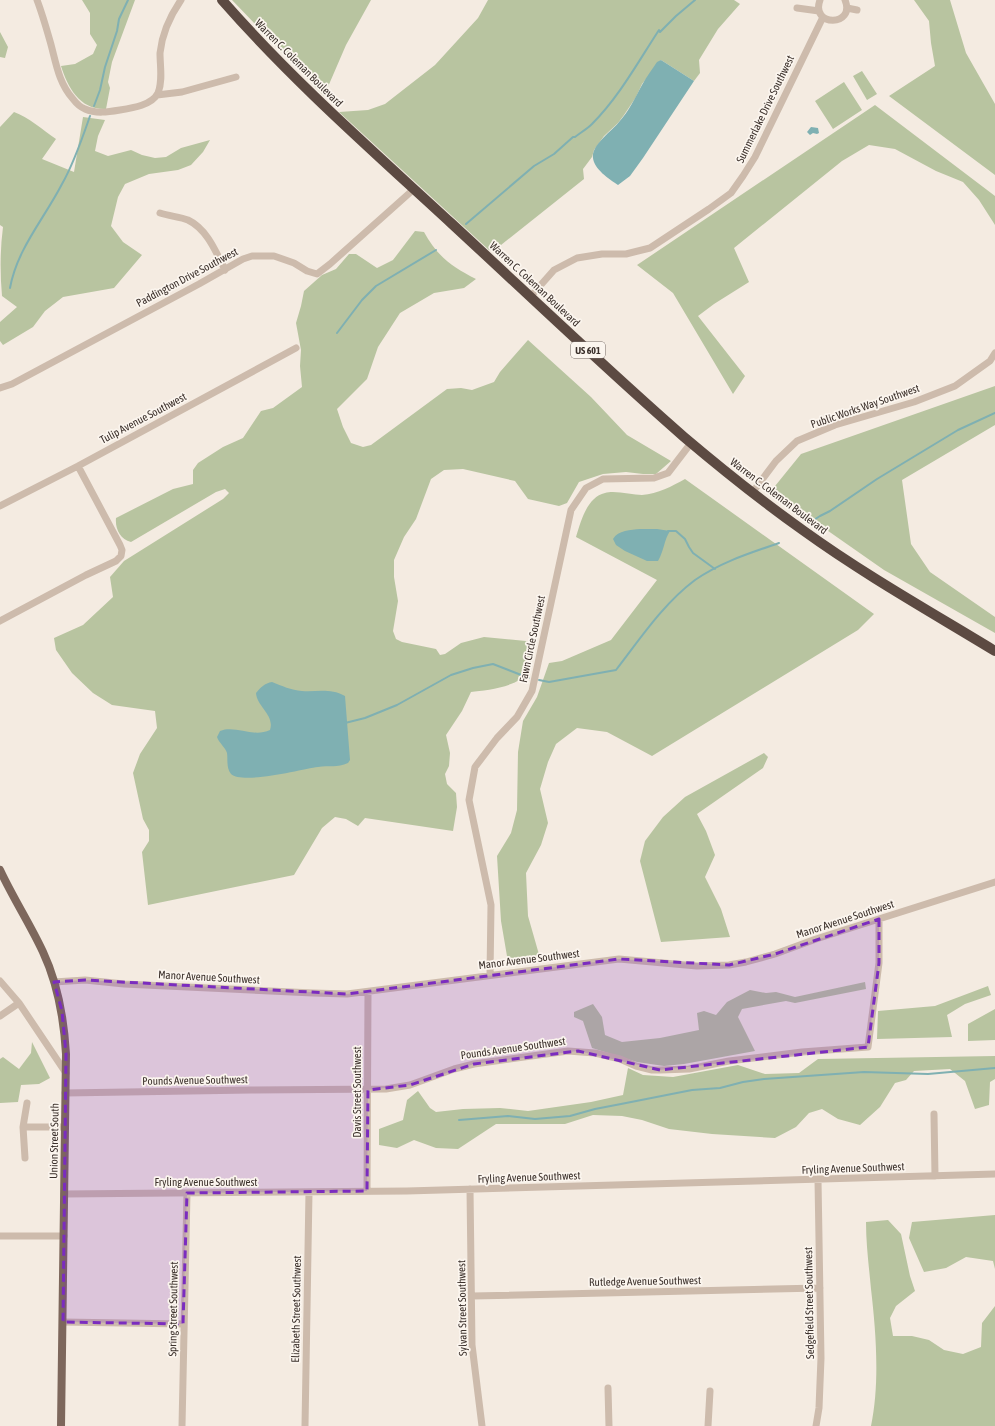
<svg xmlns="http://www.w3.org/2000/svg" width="995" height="1426" viewBox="0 0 995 1426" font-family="'Asap Condensed',sans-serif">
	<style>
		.green { fill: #b8c4a0 }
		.water { fill: #7fb0b2 }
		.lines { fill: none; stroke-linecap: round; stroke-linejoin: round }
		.stream { stroke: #7fb0b2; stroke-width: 2 }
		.minor { stroke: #cdbbac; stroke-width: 7 }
		.major { stroke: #7d675c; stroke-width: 8 }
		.highway { stroke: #5c4a42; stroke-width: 10 }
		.marked { fill: #7b2cbf; fill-opacity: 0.2; stroke: #7b2cbf; stroke-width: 3; stroke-dasharray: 8 5; stroke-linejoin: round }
		.labels { text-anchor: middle; stroke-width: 3.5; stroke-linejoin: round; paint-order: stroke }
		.shield { fill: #fbf5ee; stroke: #756b66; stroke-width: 1 }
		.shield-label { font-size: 10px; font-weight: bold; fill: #3b302b }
		.street-label { font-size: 11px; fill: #3b302b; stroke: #fbf5ee }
	</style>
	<rect width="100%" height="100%" fill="#f4ebe1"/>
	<path class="green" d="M82,0H135L112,62L108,82L110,88L106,109C80,110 68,88 61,66L75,64L93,54L97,45L90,34V13Z
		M232,0H371L346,45L324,96Z
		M488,0H734L740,4L718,29L699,60L700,73L694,81L661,60L642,84L636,97L624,115L618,123L604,136L594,150L592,157L583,169L584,179L501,245L489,250L339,112L368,110L385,104L435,65L478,18Z
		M914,0H950L966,53L995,104V175L889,96L935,66L931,43L929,21Z
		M0,32L8,47L5,58L0,57Z
		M862,71L877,94L867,100L853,76Z
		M844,82L862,110L833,129L815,101Z
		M875,105L995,196V225L979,200L963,182L936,171L895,149L869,145L842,161L734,248L749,282L714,304L698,316L745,376L733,394L673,293L637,265Z
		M14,112C28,117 43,130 56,139L42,159L74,172L83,117L105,120L98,136L95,151L108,156L131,150L142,155L155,158L166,157L181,148L210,140L203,152L191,165L178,170L149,174L125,184L118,197L111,226L123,242L142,255L114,288L63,297L45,311L33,327L3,345L0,341V322L17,307L2,296C0,273 0,250 3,227L0,225V127Z
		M415,231L424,232C437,256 452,267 476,279L464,288L434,293L400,313L378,347L367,379L337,409L343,427L351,443L363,447L371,445L447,389L461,388L472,390L494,382L500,372L528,340L591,397L627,435L671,461L656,474H643L626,472L603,474L579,482L567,503L559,506L528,499L515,481L463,469L444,470L431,479L416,519L404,537L394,560V577L398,601L393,631L396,639L402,642L436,649L440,655L445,654L461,643L484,637L526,641L533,645C531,652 532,663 529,670C521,687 487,690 471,692L462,711L446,735L450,753L449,766L445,774L447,784L456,793L457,807L453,831L365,818L358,826L346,819L335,817L322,828L294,875L148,905L142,852L149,841V830L143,819L133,773L140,754L157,728L155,711L112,705L93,693L72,673L56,650L54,638L83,625L113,597L110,577L124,561L223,499L229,493L225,489L216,492L131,542C120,539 115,529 116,518L173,489L193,484V470L198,463L223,447L243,438L261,411L273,408L302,387L300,366L301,350L296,323L301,306L304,291L322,275L336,269L349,254H356L377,268L393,260Z
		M995,386V425L902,480L911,544L930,572L995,617V633L884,570L771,491L801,454Z
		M685,479L874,614L858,630L652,756L607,732L577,728L556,744L548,762L540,789L548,823L541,845L526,873L528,916L540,958L508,962L501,921L497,856L511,833L517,810L518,752L523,721L537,697L549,663L562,661L611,640L657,580L576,537C581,521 587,497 605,493C615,490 632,495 642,495C658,494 672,486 685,479Z
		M764,753L768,757L763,768L697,814L706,831L715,855L705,877L721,909L730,937L661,942L640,861L645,841L663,817L685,797Z
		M865,982L866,989L795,1003L786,1001L742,1009L738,1017L755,1051L684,1064L664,1066L637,1062L592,1048L583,1021L574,1017V1012L593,1004L602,1017L605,1035L622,1042L660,1038L699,1030L697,1013L704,1011L716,1015L727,1002L750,990L766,993L776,992L795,997Z
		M988,986L991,995L965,1004L947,1015L952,1037L877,1039L878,1011L935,1006Z
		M995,1009V1040L968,1041V1024Z
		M32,1042L50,1078L39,1084L21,1085L18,1102L0,1103V1059L3,1057L19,1069L31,1053Z
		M995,1056V1079L990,1082L989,1105L975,1109L965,1081L950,1069L914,1071L906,1080L895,1083L880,1107L860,1125L838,1119L822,1109L809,1113L796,1127L775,1138L712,1134L669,1129L642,1120L622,1116L593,1115L565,1124H496L458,1149L436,1148L414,1140L397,1148L379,1145V1129L403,1120L407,1100L418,1091L430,1108L436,1112L463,1109L500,1108L528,1111L591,1102L623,1095L628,1068L643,1075L673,1077L738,1065L765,1074L799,1073L818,1059Z
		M995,1215V1269L993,1261L966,1257L946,1268L924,1272L909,1238L912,1222Z
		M888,1220L901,1234L910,1276L915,1291L896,1306L890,1318L893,1336H912L929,1340L944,1350L963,1354L981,1347L982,1323L995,1306V1426H871C880,1383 876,1332 871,1289C869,1267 866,1245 866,1222Z"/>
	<path class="water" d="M661,60L694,81L643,158L630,176L618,185C609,179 594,169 593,158C591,145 612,131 619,122C629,111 635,98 642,85C646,77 652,70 657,62Z
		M811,127L818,128L819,133L817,134L813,133L810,135L807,132Z
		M640,529H657L670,531C664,540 664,551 658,561H647L625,551L616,545L613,539C618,530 631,530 640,529Z
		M272,682C282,686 291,690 302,691C318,692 330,688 345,696L350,760L348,763C337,768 329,765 318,767C302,769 243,785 231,774C226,768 228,759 227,753C225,747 219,743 217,737L220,731C236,725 253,738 270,730C275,715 257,707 256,693C260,688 265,683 272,682Z"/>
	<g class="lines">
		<path class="stream" d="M94,106L100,90L105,67L117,31L119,19L128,0
			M466,224L534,166L554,154L573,137H575C580,133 587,129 592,124C619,97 638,62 659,30L660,32L676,16L695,0
			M10,288C17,249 44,219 62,184C74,163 82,139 90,116
			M337,333L362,300L376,286L436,250
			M809,523L820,516L830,511L877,479L958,430L995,413
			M668,531H676L685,539L689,547L693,553L715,569
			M539,680L549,682L616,670C640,639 663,604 695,580C721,562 750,553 779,543
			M345,723L365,718L397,705L451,675L473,668L493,664L529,678
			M459,1120L508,1116L535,1119L570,1116L595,1109L621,1104L692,1090L720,1088L743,1082L764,1079L864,1072L928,1074L995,1068"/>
		<path class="minor" d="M37,0C42,13 46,27 50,41C56,62 58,82 73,99C76,103 80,107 85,109C96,114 108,112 120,110C133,108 152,105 158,93C163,81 160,66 160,53C162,34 170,16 181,0
			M820,0C810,27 856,27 845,0
			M797,8L819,11
			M847,8L857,10
			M157,95L182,92L236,77
			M160,213C169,216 180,217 188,220C207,229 216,252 225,270
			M531,296L554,270L577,258L602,254H626L650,248L709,209L731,193L743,176L755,157L823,17
			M0,388L12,384L199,284L243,259L252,256H274L294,263L307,271L317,274L330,264L414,189
			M752,493L776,461L797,441L835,425L914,402L955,386L990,361L995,353
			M0,506L78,466L296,348
			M0,621L86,575L116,561L121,556L122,550L120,545L78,466
			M490,975L491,905L469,800L475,767L497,738L517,717L532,691L571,510L586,488L603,479L654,478L668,473L691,443
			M0,981L19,1003L66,1073
			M54,982L85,980L124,984L313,993L347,994L619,959L697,966L729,965L746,962L775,954L816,939L995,882
			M0,1016L19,1003
			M65,1093L251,1090L386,1089L410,1085L454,1069L474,1064L568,1051L595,1053L620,1059L636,1066L652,1070H660L689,1069L729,1061L802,1052L868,1047L879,963V919
			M934,1114L935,1176
			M23,1127H65
			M25,1158L23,1127L27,1103
			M470,1189L472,1345L482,1426
			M367,1191L368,992
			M64,1194L407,1191L995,1174
			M0,1236H64
			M472,1296L820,1288
			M63,1322L183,1324
			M608,1388L609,1426
			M182,1426L187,1193
			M305,1426L309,1192
			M708,1426L710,1391
			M816,1426L819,1408L821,1358L818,1180"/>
		<path class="major" d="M0,870C13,898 30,924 43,952C58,984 64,1019 66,1054L61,1426"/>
		<path class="highway" d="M222,0C292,80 373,151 451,223C529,295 605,368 684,437C723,470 763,502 804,531C865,575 931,612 995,651"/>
	</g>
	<path class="marked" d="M879,919V963L868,1047L660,1070L578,1051L474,1064L410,1085L368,1090L367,1191L187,1193L183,1324L63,1322L66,1054L62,1011L54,982L85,980L347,994L619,959L729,965L775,954Z"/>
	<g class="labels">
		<rect class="shield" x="571" y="342" width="34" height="16" rx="3"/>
		<g class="shield-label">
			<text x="588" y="354">US 601</text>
		</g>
		<g class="street-label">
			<text transform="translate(299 63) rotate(45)" y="4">Warren C. Coleman Boulevard</text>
			<text transform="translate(765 109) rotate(-64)" y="4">Summerlake Drive Southwest</text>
			<text transform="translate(187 277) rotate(-28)" y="4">Paddington Drive Southwest</text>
			<text transform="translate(535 284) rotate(43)" y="4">Warren C. Coleman Boulevard</text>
			<text transform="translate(865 406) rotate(-19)" y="4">Public Works Way Southwest</text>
			<text transform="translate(143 418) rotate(-28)" y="4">Tulip Avenue Southwest</text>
			<text transform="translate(779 496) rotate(37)" y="4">Warren C. Coleman Boulevard</text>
			<text transform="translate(532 639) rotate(-78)" y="4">Fawn Circle Southwest</text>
			<text transform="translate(845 919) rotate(-18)" y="4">Manor Avenue Southwest</text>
			<text transform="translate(529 959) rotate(-7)" y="4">Manor Avenue Southwest</text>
			<text transform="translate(209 977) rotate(3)" y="4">Manor Avenue Southwest</text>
			<text transform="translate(513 1048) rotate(-8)" y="4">Pounds Avenue Southwest</text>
			<text transform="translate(195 1080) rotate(-1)" y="4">Pounds Avenue Southwest</text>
			<text transform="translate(357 1092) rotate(-90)" y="4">Davis Street Southwest</text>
			<text transform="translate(54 1141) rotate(-89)" y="4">Union Street South</text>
			<text transform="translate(853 1168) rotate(-2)" y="4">Fryling Avenue Southwest</text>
			<text transform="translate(529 1177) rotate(-2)" y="4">Fryling Avenue Southwest</text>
			<text x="206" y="1186">Fryling Avenue Southwest</text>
			<text transform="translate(645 1281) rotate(-1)" y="4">Rutledge Avenue Southwest</text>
			<text transform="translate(809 1303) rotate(-91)" y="4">Sedgefield Street Southwest</text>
			<text transform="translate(462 1308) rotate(-91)" y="4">Sylvan Street Southwest</text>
			<text transform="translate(173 1309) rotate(-89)" y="4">Spring Street Southwest</text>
			<text transform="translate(296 1309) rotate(-89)" y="4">Elizabeth Street Southwest</text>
		</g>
	</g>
</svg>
